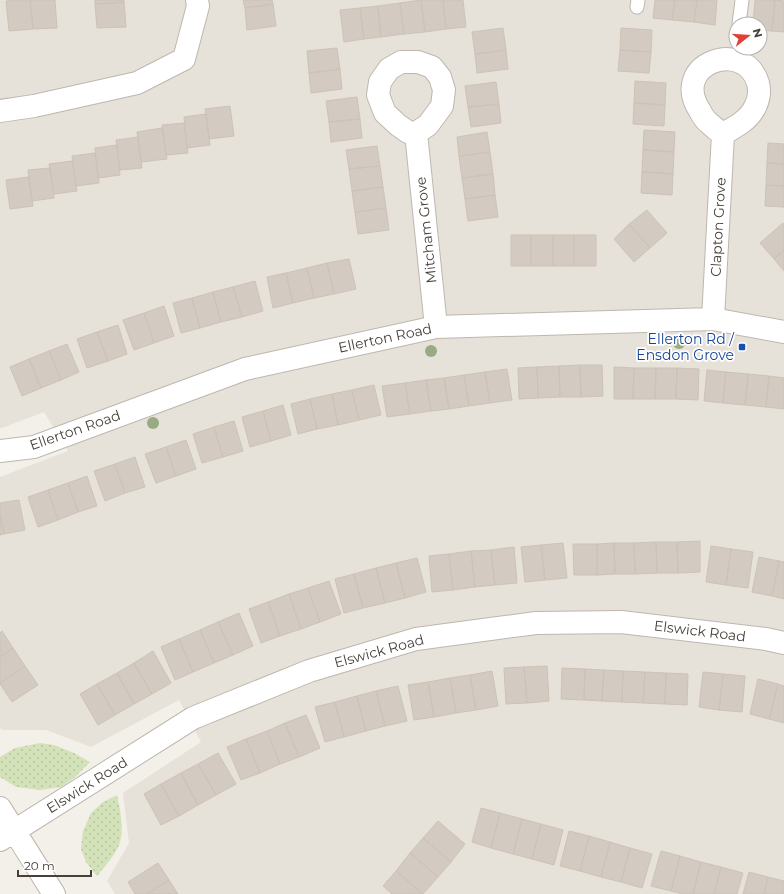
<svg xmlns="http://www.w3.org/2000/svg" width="784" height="894" viewBox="0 0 784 894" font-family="Montserrat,sans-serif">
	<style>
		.residential { fill: #e6e1d9; fill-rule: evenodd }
		.grass { fill: url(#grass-dots) }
		.building { fill: #d3cbc1; stroke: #cdc2b5 }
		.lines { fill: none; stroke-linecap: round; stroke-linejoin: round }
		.service-casing { stroke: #beb7ae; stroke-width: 15 }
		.minor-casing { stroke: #beb7ae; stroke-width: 24 }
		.service { stroke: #fff; stroke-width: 13 }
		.minor { stroke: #fff; stroke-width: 22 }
		.tree { fill: #99ab85 }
		.transit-dot { fill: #1a4fb4; stroke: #fff; stroke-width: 1.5 }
		.labels { text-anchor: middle; stroke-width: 3.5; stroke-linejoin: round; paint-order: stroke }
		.street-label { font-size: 14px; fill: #464039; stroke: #fff }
		.transit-label { font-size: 14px; fill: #164399; stroke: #fff; text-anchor: end }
	</style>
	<defs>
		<pattern id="grass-dots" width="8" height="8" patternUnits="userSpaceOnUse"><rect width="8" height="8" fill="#d3e2b8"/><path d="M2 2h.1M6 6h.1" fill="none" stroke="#b6c39f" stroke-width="1.8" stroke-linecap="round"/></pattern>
	</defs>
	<rect width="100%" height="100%" fill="#f3f0ea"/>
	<path class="residential" d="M0,0H784V894H115L107,881L129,843L123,793L201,742L179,700L91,747L46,730H3L0,728V477L68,451L44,412L2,428H0ZM736,24H760V48H736Z"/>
	<path class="grass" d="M40,743L54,745L74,753L90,762L75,777L61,787L40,790L16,787L0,777V757L15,748Z
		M117,795C120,809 124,828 120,842C116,855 105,866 97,876L86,862L81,849L83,831L91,813L103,802Z"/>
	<path class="building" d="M21,0H30L33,29L9,31L6,1Z
		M30,0H55L57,28L33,29Z
		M95,0H124V2L95,4Z
		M243,0H272L273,4L245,8Z
		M421,0H443L446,29L425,32Z
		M421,0L425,32L404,34L400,3Z
		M443,0H463L466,27L446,29Z
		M655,0H675L672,20L653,18Z
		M675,0H697L694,22L672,20Z
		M697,0H717L715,25L694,22Z
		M755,0H775L772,31L760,30V24H753Z
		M775,0L784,1V32L772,31Z
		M124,2L126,27L97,28L95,4Z
		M400,3L404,34L381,37L378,6Z
		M273,4L276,26L247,30L245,8Z
		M378,6L381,37L364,39L360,8Z
		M360,8L364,39L344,42L340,10Z
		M503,28L506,50L475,54L472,32Z
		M621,28L652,30L651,52L620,50Z
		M337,48L340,69L309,73L307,51Z
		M506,50L508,69L477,73L475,54Z
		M620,50L651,52L649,73L618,71Z
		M340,69L342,89L311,93L309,73Z
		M635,81L666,83L665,105L634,103Z
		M496,82L499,104L468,107L465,86Z
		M357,97L360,119L329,122L326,101Z
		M634,103L665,105L664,126L633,124Z
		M499,104L501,123L471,127L468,107Z
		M230,106L234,136L209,139L205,109Z
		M206,114L210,145L187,148L184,117Z
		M360,119L362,138L331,142L329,122Z
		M184,123L188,153L166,155L162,125Z
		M162,128L167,159L141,162L137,132Z
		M644,130L675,132L674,152L643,150Z
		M487,132L490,152L459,156L457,137Z
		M138,137L142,168L120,170L116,140Z
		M768,143L784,144V164L767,163Z
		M117,145L120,175L98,178L95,148Z
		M377,146L380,166L349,169L346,150Z
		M643,150L674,152L673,174L642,172Z
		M490,152L493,174L462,178L459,156Z
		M95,153L99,183L76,186L72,156Z
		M72,161L77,191L54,194L49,164Z
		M767,163L784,164V186L766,185Z
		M380,166L383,187L352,191L349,169Z
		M50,168L54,198L32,201L28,170Z
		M642,172L673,174L672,195L641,193Z
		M493,174L495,195L465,199L462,178Z
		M29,177L33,206L10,209L6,180Z
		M766,185L784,186V207L765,206Z
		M383,187L386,208L355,212L352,191Z
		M495,195L498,217L468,221L465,199Z
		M386,208L389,230L358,234L355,212Z
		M647,210L667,233L650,248L629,224Z
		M783,223L784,224V250L774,259L760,243Z
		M629,224L650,248L634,262L614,239Z
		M511,235H531V266H511Z
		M531,235H553V266H531Z
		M553,235H574V266H553Z
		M574,235H596V266H574Z
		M784,250V271L774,259Z
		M349,259L356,289L334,294L327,263Z
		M327,263L334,294L314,298L307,268Z
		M307,268L314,298L293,303L286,273Z
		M286,273L293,303L273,308L267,277Z
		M255,281L263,311L242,317L233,287Z
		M233,287L242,317L221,322L213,292Z
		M213,292L221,322L200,328L192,298Z
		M192,298L200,328L181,333L173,303Z
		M164,306L174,336L154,343L144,313Z
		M144,313L154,343L134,350L123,320Z
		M118,325L127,354L108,361L97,332Z
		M97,332L108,361L87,368L77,339Z
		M67,344L79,372L61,380L49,351Z
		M49,351L61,380L41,388L29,359Z
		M29,359L41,388L22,396L10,367Z
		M580,365H602L603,396L581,397Z
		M580,365L581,397H560L559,366Z
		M559,366L560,397L538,398L537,367Z
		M537,367L538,398L519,399L518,368Z
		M614,367L634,368L633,399H614Z
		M634,368H656L655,399H633Z
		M656,368H677L676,399H655Z
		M677,368L699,369L698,400L676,399Z
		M507,369L512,400L490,403L485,372Z
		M707,370L726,372L723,403L704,401Z
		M485,372L490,403L469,406L464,375Z
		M726,372L748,374L745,405L723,403Z
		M748,374L769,376L766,407L745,405Z
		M464,375L469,406L449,409L444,378Z
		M769,376L784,378V409L766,407Z
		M444,378L449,409L431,411L426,380Z
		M426,380L431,411L410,414L405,383Z
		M405,383L410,414L387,417L382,386Z
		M374,385L381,415L359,420L352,390Z
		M352,390L359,420L338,425L332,394Z
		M332,394L338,425L317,429L310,399Z
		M310,399L317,429L298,434L291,404Z
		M283,405L291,435L271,441L263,411Z
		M263,411L271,441L250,447L242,417Z
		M234,421L243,451L223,457L214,427Z
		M214,427L223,457L202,463L193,434Z
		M186,440L196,469L176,476L166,447Z
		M166,447L176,476L156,483L145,454Z
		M135,457L145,487L125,493L115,464Z
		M115,464L125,493L105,501L94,471Z
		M87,476L97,506L78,512L68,483Z
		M68,483L78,512L58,520L48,490Z
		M48,490L58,520L38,527L28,497Z
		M19,500L25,530L4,534L0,514V503Z
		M0,514L4,534L0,535Z
		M700,541V572L678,573L677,542Z
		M656,542L657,573L635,574L634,543Z
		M656,542H677L678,573H657Z
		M563,543L567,578L545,580L541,545Z
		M614,543H634L635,574H615Z
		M614,543L615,574L597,575V544Z
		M573,544H597V575H574Z
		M541,545L545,580L525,582L521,547Z
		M711,546L731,549L726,585L706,582Z
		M514,547L517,583L495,585L491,550Z
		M731,549L753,552L748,588L726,585Z
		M491,550L495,585L475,587L471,551Z
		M471,551L475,587L453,590L449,554Z
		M449,554L453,590L432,592L429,556Z
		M759,557L779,561L772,596L752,592Z
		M417,558L426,592L405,598L396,563Z
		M779,561L784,562V599L772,596Z
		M396,563L405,598L385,603L376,568Z
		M376,568L385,603L363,608L354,574Z
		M354,574L363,608L344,613L335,579Z
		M329,581L341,614L320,622L308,588Z
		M308,588L320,622L301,629L289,594Z
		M289,594L301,629L280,636L268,602Z
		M268,602L280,636L261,643L249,609Z
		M239,613L253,646L233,655L218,622Z
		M218,622L233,655L214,663L200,630Z
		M200,630L214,663L193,672L179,639Z
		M2,631L13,648L0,657V633Z
		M179,639L193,672L175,680L161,647Z
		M13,648L25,666L0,683V657Z
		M153,651L171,683L152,694L134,663Z
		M134,663L152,694L134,704L117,673Z
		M25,666L38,685L12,702L0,684V683Z
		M547,666L549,701L527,703L524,667Z
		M524,667L527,703L506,704L504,668Z
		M562,668L585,669L584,700L561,699Z
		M585,669L604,670L602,701L584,700Z
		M604,670L623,671L622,702L602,701Z
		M492,671L498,706L476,710L470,675Z
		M623,671L645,672L643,703L622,702Z
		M645,672L666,673L665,704L643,703Z
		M703,672L723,674L719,710L699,707Z
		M117,673L134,704L115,715L97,684Z
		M666,673L688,674L687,705L665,704Z
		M723,674L745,676L742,712L719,710Z
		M470,675L476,710L456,713L450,678Z
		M450,678L456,713L434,717L428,682Z
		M758,679L778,684L769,719L750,714Z
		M428,682L434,717L414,720L408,685Z
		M97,684L115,715L98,725L80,694Z
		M778,684L784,686V723L769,719Z
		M398,686L407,721L385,726L376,691Z
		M376,691L385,726L366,731L357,696Z
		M357,696L366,731L344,737L335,702Z
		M335,702L344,737L325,742L315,707Z
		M306,715L320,748L299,757L285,723Z
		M285,723L299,757L280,764L267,731Z
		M267,731L280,764L260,773L246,739Z
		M246,739L260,773L241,780L227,747Z
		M218,753L236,784L216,795L198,764Z
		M198,764L216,795L198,805L181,773Z
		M181,773L198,805L179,816L161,784Z
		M161,784L179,816L161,825L144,794Z
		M481,808L500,813L491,848L472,842Z
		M500,813L522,819L513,854L491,848Z
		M522,819L541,824L532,859L513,854Z
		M438,821L465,844L451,862L423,838Z
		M541,824L563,830L554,865L532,859Z
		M569,831L589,836L580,871L560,866Z
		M589,836L610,842L601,877L580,871Z
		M423,838L451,862L438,877L410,853Z
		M610,842L630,848L621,882L601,877Z
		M630,848L652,854L642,888L621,882Z
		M661,851L680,856L671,891L651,886Z
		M410,853L438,877L423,894L396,871Z
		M680,856L701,862L693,894H683L671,891Z
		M701,862L721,867L714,894H693Z
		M158,863L169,880L147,894H135L128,882Z
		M721,867L743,873L737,894H714Z
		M396,871L423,894H392L383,886Z
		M749,872L768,877L764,894H743Z
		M768,877L784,881V894H764Z
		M169,880L178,894H147Z"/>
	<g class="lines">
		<g class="service-casing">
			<path id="service" d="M637,7L638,0
				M739,24L742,0"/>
		</g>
		<g class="minor-casing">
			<path id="minor" d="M0,111L34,106L137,83L184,59L198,6L197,0
				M416,133L408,132L398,125L385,113L378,95L380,82L389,69L401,62H418L432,67L440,77L444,90L442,106L428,125L416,133L436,327
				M713,319L723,134C718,131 713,127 709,123C705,120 702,115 700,111C669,64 744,37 758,83C762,98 754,114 741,123C736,127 729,130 723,134
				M0,451L34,447L245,369L436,327L713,319L784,332
				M0,808L54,894
				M0,840L193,718L309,671L416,639L536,623L621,622L766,639L784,643"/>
		</g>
		<use href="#service" class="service"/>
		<use href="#minor" class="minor"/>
	</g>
	<g class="tree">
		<circle cx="679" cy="343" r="6"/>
		<circle cx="431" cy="351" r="6"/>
		<circle cx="153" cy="423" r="6"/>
	</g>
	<rect class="transit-dot" x="738" y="343" width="8" height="8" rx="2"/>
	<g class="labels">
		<g class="street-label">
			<text transform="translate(718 227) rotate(-87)" y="5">Clapton Grove</text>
			<text transform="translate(426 230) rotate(-96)" y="5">Mitcham Grove</text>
			<text transform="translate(385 338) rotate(-12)" y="5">Ellerton Road</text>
			<text transform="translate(75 430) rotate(-19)" y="5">Ellerton Road</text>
			<text transform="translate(700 631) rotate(7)" y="5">Elswick Road</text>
			<text transform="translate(379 651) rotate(-15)" y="5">Elswick Road</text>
			<text transform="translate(87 785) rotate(-32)" y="5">Elswick Road</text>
		</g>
		<g class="transit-label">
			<text x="734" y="344">Ellerton Rd /<tspan x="734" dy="16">Ensdon Grove</tspan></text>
		</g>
	</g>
	<g transform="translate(748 36) rotate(73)"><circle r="19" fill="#ffffff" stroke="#b5b3b0"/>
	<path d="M0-3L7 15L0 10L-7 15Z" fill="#e04135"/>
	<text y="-6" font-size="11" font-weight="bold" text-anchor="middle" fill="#464039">N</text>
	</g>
	<path d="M18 870v6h73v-6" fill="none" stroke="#464039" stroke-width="2"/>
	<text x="24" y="870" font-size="12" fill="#464039" stroke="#ffffff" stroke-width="3" paint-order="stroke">20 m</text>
</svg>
